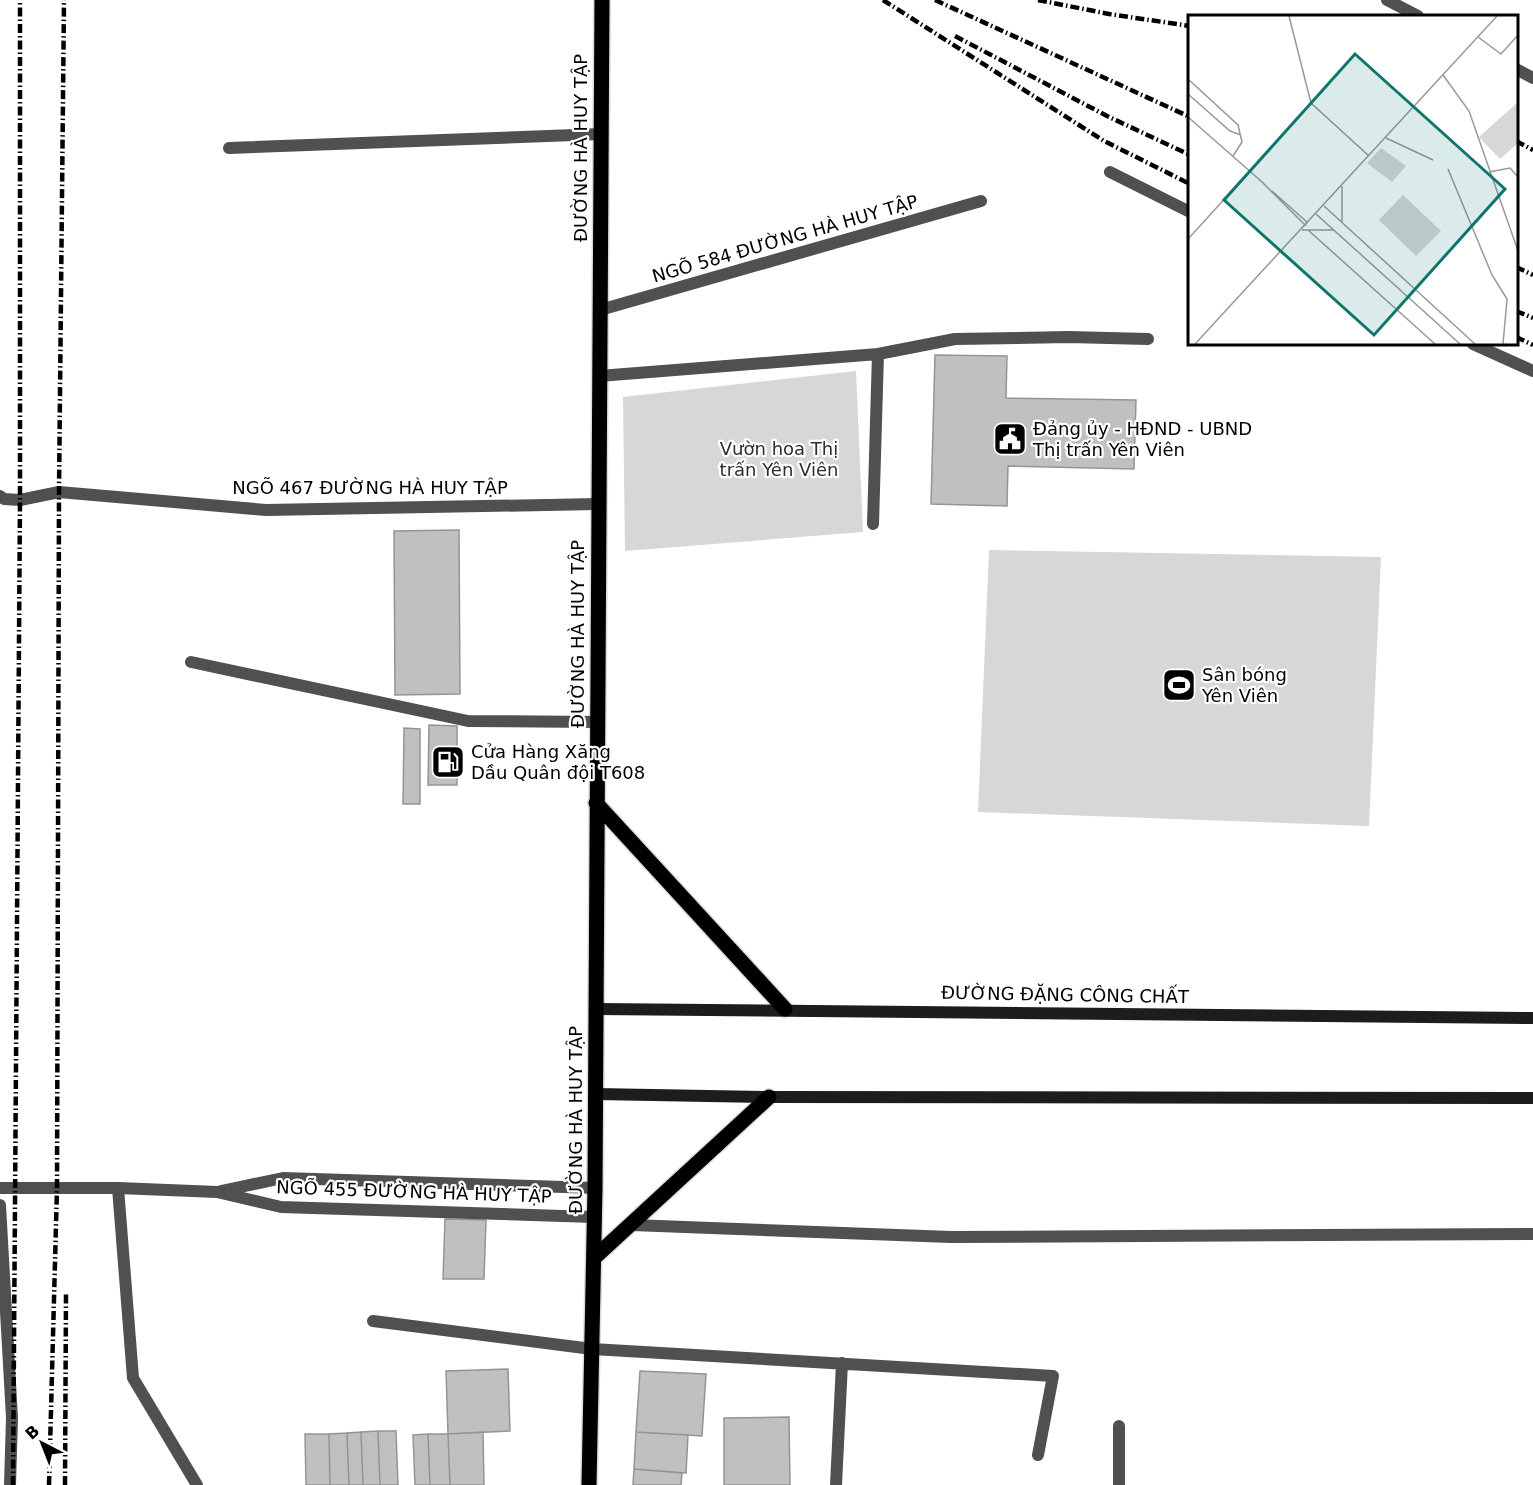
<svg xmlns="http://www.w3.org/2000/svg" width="1533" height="1485" viewBox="0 0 1533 1485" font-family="'DejaVu Sans',sans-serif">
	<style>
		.green { fill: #d7d7d7 }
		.building { fill: #c0c0c0; stroke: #949494; stroke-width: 1.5 }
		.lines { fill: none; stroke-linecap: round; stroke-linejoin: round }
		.primary-casing { stroke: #dbdbdb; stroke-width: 18 }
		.service { stroke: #505050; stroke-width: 12 }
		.minor { stroke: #505050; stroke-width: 12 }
		.tertiary { stroke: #505050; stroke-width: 12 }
		.secondary { stroke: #1d1d1d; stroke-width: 12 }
		.primary { stroke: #000; stroke-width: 15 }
		.rail { stroke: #000; stroke-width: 4.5; stroke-dasharray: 9 3 1.5 3; stroke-linecap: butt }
		.labels { text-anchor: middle; stroke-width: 4.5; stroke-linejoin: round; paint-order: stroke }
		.street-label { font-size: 18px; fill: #000; stroke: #fff }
		.poi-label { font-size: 18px; fill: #000; stroke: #fff; text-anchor: start }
		.park-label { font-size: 18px; fill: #2e2e2e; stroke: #fff }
		.inset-road { fill: none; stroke: #999; stroke-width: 1.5 }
		.view { fill: #0f766e; fill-opacity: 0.15; stroke: #0f766e; stroke-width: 3 }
		.inset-edge { fill: none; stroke: #000; stroke-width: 3 }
	</style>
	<rect width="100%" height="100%" fill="#fff"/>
	<path class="green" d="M856,371L863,532L625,551L623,397Z
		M989,550L1381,557L1369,826L978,812Z"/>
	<path class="building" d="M935,355L1007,356L1006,398L1136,400L1134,469L1008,466L1007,506L931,504Z
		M459,530L460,694L395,695L394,531Z
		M429,725L457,726V785H428Z
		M404,728L420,729V804H403Z
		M445,1219L486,1220L484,1279H443Z
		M508,1369L510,1431L448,1434L446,1371Z
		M640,1371L706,1374L702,1436L636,1432Z
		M789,1417L790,1485H724V1418Z
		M378,1431L380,1485H363L361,1432Z
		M378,1431H396L398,1485H380Z
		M361,1432L363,1485H349L347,1433Z
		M483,1432L484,1485H450L448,1434Z
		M636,1432L688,1435L686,1473L634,1469Z
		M347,1433L349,1485H330L329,1434Z
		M305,1434H329L330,1485H306Z
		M428,1434L430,1485H415L413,1435Z
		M428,1434H448L450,1485H430Z
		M634,1469L682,1473L681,1485H633Z"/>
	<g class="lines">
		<g class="primary-casing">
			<path id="primary" d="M596,803L785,1009
				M594,1258L769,1097
				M589,1485L595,1188L602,0"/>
		</g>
		<path class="service" d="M229,148L601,134
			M599,376L878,354L955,339L1069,337L1148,339
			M873,524L878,354
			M191,662L468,721L597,722
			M118,1188L133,1378L197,1485
			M373,1321L592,1349L1053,1376L1038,1455
			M1119,1426V1485
			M836,1485L842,1363"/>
		<path class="minor" d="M1387,0L1418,16
			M1516,69L1533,78
			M1110,172L1190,212
			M600,310L981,201
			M1473,344L1533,371
			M0,496L4,499L20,500L59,492L266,510L598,504
			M0,1205L12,1418L10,1485
			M632,1225L951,1237L1533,1234"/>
		<path class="tertiary" d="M0,1188H118L217,1192L281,1207L594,1217
			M221,1191L283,1178L595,1188"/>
		<path class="secondary" d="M596,1009L1533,1018
			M596,1094L769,1097L1533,1098"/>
		<use href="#primary" class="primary"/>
		<path class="rail" d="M883,0L1104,141L1190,184
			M935,0L1190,117
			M1038,0L1109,14L1190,26
			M955,36L1107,116L1190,155
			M1516,141L1533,150
			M1516,267L1533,275
			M1516,311L1533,318
			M1516,337L1533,345
			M13,1485L20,500V0
			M49,1485L57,1188L59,492L64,0
			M65,1485L66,1294"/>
	</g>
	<defs>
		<g id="civic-square" transform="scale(1.725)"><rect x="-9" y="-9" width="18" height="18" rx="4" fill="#000" stroke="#fff"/><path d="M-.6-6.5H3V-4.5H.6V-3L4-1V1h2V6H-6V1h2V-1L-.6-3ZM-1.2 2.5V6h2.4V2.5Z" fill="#fff"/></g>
		<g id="stadium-square" transform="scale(1.725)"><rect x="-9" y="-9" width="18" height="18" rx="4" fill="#000" stroke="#fff"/><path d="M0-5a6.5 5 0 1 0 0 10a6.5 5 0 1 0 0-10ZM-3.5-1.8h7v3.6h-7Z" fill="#fff"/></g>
		<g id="fuel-square" transform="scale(1.725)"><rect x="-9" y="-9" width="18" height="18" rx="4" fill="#000" stroke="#fff"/><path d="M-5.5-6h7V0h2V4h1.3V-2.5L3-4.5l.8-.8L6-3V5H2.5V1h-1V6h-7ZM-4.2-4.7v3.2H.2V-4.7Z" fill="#fff"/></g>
	</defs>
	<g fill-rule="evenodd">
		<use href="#civic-square" x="1010" y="439"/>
		<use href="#stadium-square" x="1179" y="685"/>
		<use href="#fuel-square" x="448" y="762"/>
	</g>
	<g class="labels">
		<g class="street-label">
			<text transform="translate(581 148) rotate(-90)" y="6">ĐƯỜNG HÀ HUY TẬP</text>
			<text transform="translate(785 239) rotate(-16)" y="6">NGÕ 584 ĐƯỜNG HÀ HUY TẬP</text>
			<text x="370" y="494">NGÕ 467 ĐƯỜNG HÀ HUY TẬP</text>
			<text transform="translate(578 634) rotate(-90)" y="6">ĐƯỜNG HÀ HUY TẬP</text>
			<text transform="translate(1065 995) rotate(1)" y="6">ĐƯỜNG ĐẶNG CÔNG CHẤT</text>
			<text transform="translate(576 1120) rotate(-90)" y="6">ĐƯỜNG HÀ HUY TẬP</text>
			<text transform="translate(414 1192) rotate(2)" y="6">NGÕ 455 ĐƯỜNG HÀ HUY TẬP</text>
		</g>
		<g class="poi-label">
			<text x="1033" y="435">Đảng ủy - HĐND - UBND<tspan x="1033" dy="21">Thị trấn Yên Viên</tspan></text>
			<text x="1202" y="681">Sân bóng<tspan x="1202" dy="21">Yên Viên</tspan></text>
			<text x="471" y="758">Cửa Hàng Xăng<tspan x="471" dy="21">Dầu Quân đội T608</tspan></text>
		</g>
		<g class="park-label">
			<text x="779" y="455">Vườn hoa Thị<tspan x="779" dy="21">trấn Yên Viên</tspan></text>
		</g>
	</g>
	<g transform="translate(1188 15)">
		<rect width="330" height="330" fill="#fff"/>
		<path d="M330,87V128L312,144L291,122ZM193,133L218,151L204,167L179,148ZM215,180L253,216L228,241L191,205Z" fill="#d7d7d7"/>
		<path class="inset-road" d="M101,1L123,88L181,141M290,22L313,39L330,20M255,60L281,96L330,236M0,64L50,110L54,127L45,141M0,79L42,116L53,120M0,102L73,166L118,211M198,123L245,145M260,154L304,260L319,284L315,329M301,157L322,153L330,162M154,171V207M84,176L120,208M136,191L287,329M128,199L272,329M114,215H145M120,215L247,329M0,224L62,156M7,329L309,1"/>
		<path class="view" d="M167,39L317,174L186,320L36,185Z"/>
		<rect width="330" height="330" class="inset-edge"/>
	</g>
	<g transform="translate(42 1443) rotate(318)" stroke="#ffffff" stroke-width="4.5" paint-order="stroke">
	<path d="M0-4.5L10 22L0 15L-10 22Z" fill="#000000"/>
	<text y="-9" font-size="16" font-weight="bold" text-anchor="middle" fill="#000000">B</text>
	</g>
</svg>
